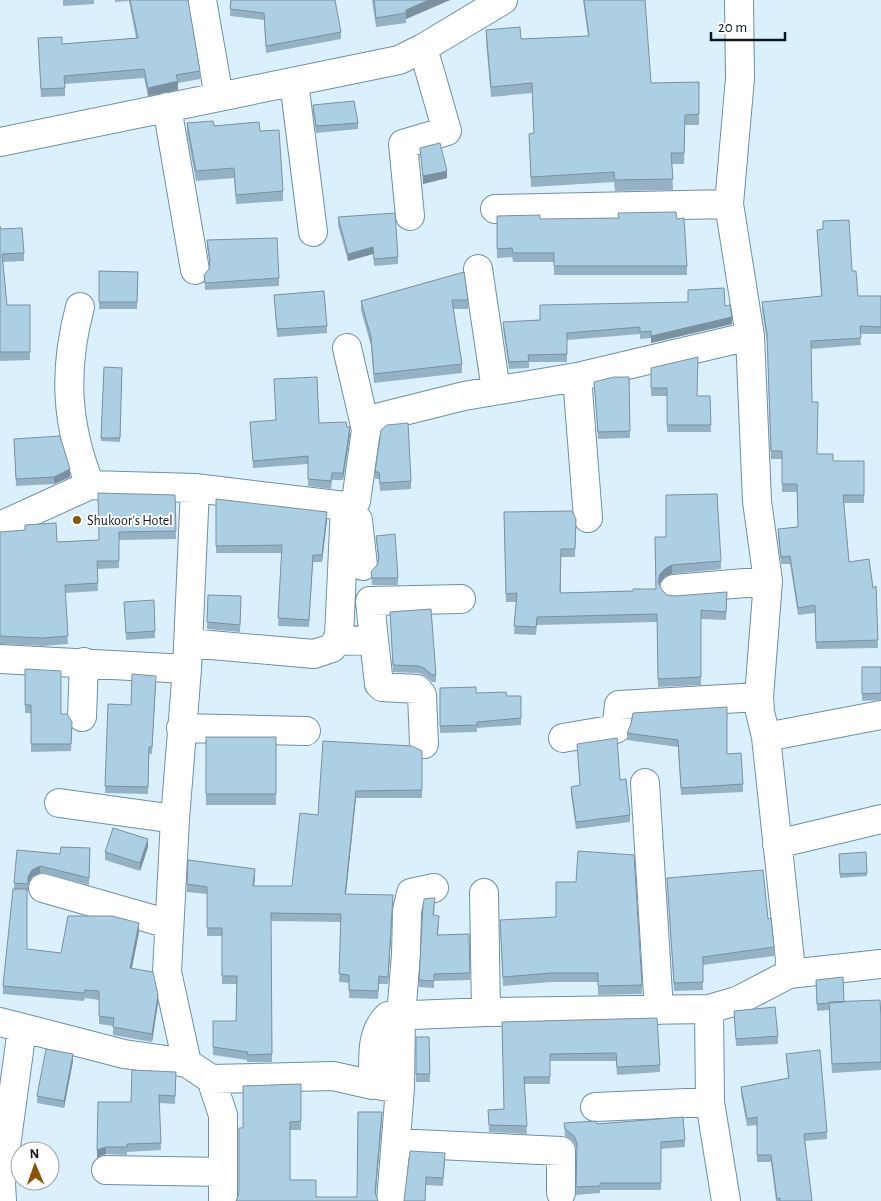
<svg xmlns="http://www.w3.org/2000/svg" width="881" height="1201" viewBox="0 0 881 1201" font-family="'Alegreya Sans',sans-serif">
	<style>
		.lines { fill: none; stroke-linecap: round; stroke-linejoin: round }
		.minor-casing { stroke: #6f90a3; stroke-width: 30 }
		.minor { stroke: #fff; stroke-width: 28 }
		.wall { fill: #95b2c4 }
		.shaded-wall { fill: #7991a0 }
		.building { fill: #adcfe4; stroke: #7991a0 }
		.poi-dot { fill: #8b5308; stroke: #fff; stroke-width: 2 }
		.labels { text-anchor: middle; stroke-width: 4; stroke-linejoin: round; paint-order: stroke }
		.poi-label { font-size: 14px; fill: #0c1820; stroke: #fff; text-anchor: start }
	</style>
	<rect width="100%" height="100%" fill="#dbf0fd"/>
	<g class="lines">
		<g class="minor-casing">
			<path id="minor" d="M202,0L219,97
				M739,0L740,78L729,204L750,336L757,501L768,581L759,697L760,712L766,737L790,960L789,974
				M294,82L313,232
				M167,107L195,270
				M0,142L399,60L423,48L503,0
				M495,209L729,204
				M410,216L403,144L447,131L423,48
				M478,269L496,390
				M80,307C63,371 66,424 90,485
				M347,348L366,430
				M577,377L588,518
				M358,520L363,566
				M0,526L90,485L195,488L345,506L356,501L366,430L380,417L464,396L577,377L750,336
				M674,589L768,581
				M374,640L370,601L461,599
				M337,641L374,640L379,684L382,687L417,689L422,695L424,744
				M188,643L314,654L332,648L339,636L345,506
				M0,659L187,669
				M82,717L84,662
				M181,728L306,731
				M766,737L881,715
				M563,738L616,729L619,705L759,697
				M645,783L659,1010
				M59,803L175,819
				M777,844L881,819
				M43,888L169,924
				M484,893L486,1012
				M709,1009L710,1102L726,1201
				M0,1022L124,1054L187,1063L211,1079L333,1076L373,1085C374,1060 369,1034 388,1016L486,1012L709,1009L737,1001L789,974L881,964
				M187,1063L167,972L175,819L187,669L195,488
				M211,1079L223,1115V1201
				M382,1086L400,1088L391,1201
				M400,1088L401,1016L406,955L407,911L411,893L434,888
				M595,1107L710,1102
				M397,1143L561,1151V1193
				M106,1170L223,1172
				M2,1201L1,1183L22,1029"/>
		</g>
		<use href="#minor" class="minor"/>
	</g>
	<path class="wall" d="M63,0H94V4L63,6Z
		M115,0H188L200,71V79L178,83V90L148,96L144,78L65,84V96L41,97L38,38L62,44L136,38L129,1L115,2Z
		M231,0L341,32V39L266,53L264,20L230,16Z
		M372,0H450L406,19V23L376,27Z
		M583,0H645L651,83L699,82V125H685L684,164H672L673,190L615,191L614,182L531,187L529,134L534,133L532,93L491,97L486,41V30L521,39L588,36Z
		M313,105L358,123V129L316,133L313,111Z
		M187,123L260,131L283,191V201L236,204L234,178L196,181L187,133Z
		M420,148L447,178L423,184Z
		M618,213L677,219L687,266V275H554V262H513L512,257L497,258V216L540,219L618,218Z
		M338,217L398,257V264L374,266L373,254L348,261L338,225Z
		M0,226V229L24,253V261L3,262L7,305H30V360L0,361Z
		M817,230L852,271L858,296H881V334H860L861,345L811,349L812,402L817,454L833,461H864V503H844L849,562L873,588L876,586L878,648L816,649L815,613L798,615L790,564H781L778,536V529L798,527L797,492H782V459H771L767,342L762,310V302L821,296Z
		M207,240L279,278V286L205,290L204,275L209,269L210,265L207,248Z
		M99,271L138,272L137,309H99Z
		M274,295L327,326V333L277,337Z
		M468,300V309H453L462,364V373L374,383L371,346L361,310V301Z
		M725,306L732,324L651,343V338L640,339V334L567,340V362H529V368L509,369L503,329V322L540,320Z
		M104,367L122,368L120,442L101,441Z
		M651,368L697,396H710L711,432H667V396H651Z
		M629,377L630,438L598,439L594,382Z
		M250,422L319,423L347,427L350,434L343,480H332L331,489L308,486V464L253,468Z
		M381,430L411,481V489L380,491L379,479H375V472Z
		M14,439L70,477L54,484L16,486Z
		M175,495L176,539L119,540V568L97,569L98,591L65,593L68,644L42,646L0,644V532L57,542L99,540Z
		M216,499L327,520L322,562H313L309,627L278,626L282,553H216Z
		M504,512L576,519L575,557H561V593L633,591L656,589L655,537L721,561V569L672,574L666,576L660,582V585L662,590L667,595L675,596L727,600L726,620L701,619V685L658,687L657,622L537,625L536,635L514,634L516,602H506Z
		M376,536L398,578V585H372L371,572L377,565L378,560Z
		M208,595L241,596L240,632L207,629Z
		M124,602L155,631V638L126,640Z
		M390,612L436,675V682H432L424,675L418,673L393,672Z
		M862,667H881V700L862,701Z
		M25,669L72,729L71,751L31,752V713H25Z
		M156,683L152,754H149L148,794L105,793L108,704L131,705Z
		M440,688L476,693L507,696H521V725L477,728V732L440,733Z
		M631,724L727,754L743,784V792L681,795L678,747L627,740V733Z
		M206,737H276V805H206Z
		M323,741L422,751V798H356L346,894L393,903L388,984H379L378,999L349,998V983L339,982L341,922L271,921L272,1062H247V1060L213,1055V1021H236L237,984H222V936H207V894L187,892V884L255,877L254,886H292L318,815Z
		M577,744L620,780L630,815V822L576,829L571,794V787L580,785Z
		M148,847L140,871L105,860V852Z
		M90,848L89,885L40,873L32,877L28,884V891H27V949L61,953L139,932L132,968L158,1003L152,1042L113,1035V1026L99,1024V1000L85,998L84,1001L3,994V986L14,889L17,850L60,854Z
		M866,852L867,876L840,878L839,854Z
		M667,878L768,919L774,947V956L703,965V990L674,991Z
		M435,905L434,915L439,922L438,935L469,934L470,980L434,981V988L419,987V980Z
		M500,920L642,985V994L598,995V982H551L503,986Z
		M816,980L844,1002L881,1017V1070L832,1073L829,1010L817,1011Z
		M734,1011L778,1036V1044L736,1046Z
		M502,1022L660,1065V1072L617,1075L616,1061H550V1084H524L527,1134L489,1132L488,1110L504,1109Z
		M416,1037H429L430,1082H416Z
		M786,1054L827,1132V1139L805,1141L812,1201H776L771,1162H757V1125L747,1126L741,1094V1087L788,1078Z
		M73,1061L64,1108L37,1103V1096Z
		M176,1079L175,1104L159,1103L161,1150L127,1152V1155L106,1154L97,1158L131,1102Z
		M301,1084V1130H290V1180H316V1197H357L358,1112H382L376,1194L378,1201H236L239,1193V1128H243V1086Z
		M564,1123L597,1124L685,1140V1147L661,1149V1190H600V1193L576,1195L577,1150L574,1143L565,1136Z
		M410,1151L445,1161L443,1186L426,1185Z"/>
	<path class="shaded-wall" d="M429,0H450L406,19V10Z
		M178,81V90L148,96V88Z
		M447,171V178L423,184V176Z
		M373,247V254L348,261V254Z
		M732,317V324L651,343V336Z
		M350,427V434L343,480V473Z
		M70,469V477L54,484V477Z
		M327,512V520L322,562V555Z
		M672,565V574L666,576L660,582L658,590V582L660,574L666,568Z
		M356,791V798L345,902V894Z
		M148,839V847L140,871V863Z
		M40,866V873L32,877L28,884V877L32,870Z
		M255,869V877L253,894V886Z
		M393,895V903L388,984V977Z
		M139,923V932L130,977V968Z
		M158,995V1003L152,1042V1034Z
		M73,1054V1061L64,1108V1101Z
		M382,1112V1120L375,1200V1192Z
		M106,1147V1154L97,1158V1150Z"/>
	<path class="building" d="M130,0H188L200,71L176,75L178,81L148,88L144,69L64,76L65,88L41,89L38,38L62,37V44L138,38Z
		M231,0H335L341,32L266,46L264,13L230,9Z
		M374,0H429L406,10V13L376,18Z
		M584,0H645L651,83L699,82V114L685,115L684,153H671L673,179L615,180L614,172L531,177L529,134L534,133L532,83L491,87L486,30L520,27L521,39L589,36Z
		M354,101L358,123L316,126L313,105Z
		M213,121L214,126L259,122L260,131L279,130L283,191L236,195L234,168L196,171L187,123Z
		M440,143L447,171L423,176L420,148Z
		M676,212L677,219L684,218L687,266H554V253H513L512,248L497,249V216L540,215V219L619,218L618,213Z
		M395,213L398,257L374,259L373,247L348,254L338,217Z
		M849,220L852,271H856L858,296H881V327L860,326L861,338L811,341L812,402H818L817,454H833V461H864V495H843L849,562L869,559L873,588L876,586L878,640L816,642L815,605L798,608L790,556L781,557L778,529L798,527L797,484H782V451H771L767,334L762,302L822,296L817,230L823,229V221Z
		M0,226V229L22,228L24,253L2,254L7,305H30V352H0Z
		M277,238L279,278L205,283L204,275L209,269L210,261L207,240Z
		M99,271L138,272L137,302H99Z
		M464,272L468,300H452L462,364L374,374L371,337L361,301Z
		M724,288L725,306L730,305L732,317L651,336V331L640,332V327L567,333V354L528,355L529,361L509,362L503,322L540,320V305L688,302V290Z
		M324,291L327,326L277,329L274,295Z
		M698,357L697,396H710L711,425H667V388H651V368Z
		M104,367L122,368L120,438H101Z
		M317,377L319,423L346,422L347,427H350L343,473H332L331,481L308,479V456L253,461L250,422L276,420L274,379Z
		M614,377H629L630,431L598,432L594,382Z
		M408,423L411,481L380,483L379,472H375L381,430L387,425Z
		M60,436L70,469L54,477L16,479L14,439Z
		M98,493L175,495L176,531L119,532V561H97L98,583L65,585L68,636L42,638L0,636V532L25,530V525L56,523L57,542L99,540Z
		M717,494L721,561L672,565L666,568L660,574L658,582L662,590L667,595L675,596L727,592L726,612L701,610V677L658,679L657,614L537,617L536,627L514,626L517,593L506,594L504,512L572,511L576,519L575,549H561L560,593L633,591V589H656L655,537H666V495Z
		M216,499L327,512L322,555H313L309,620L278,618L282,545L216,546Z
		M395,534L398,578H372L371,572L377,565L379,558L376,536Z
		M208,595L241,596L240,625L207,622Z
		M154,600L155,631L126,633L124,602Z
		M431,609L436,675H432L424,668L418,666L393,665L390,612Z
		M862,667H881V693L862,694Z
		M25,669L61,671V714H67L72,722L71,744H31V705H25Z
		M132,674L156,676L152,747H149L148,787L105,786L108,704L131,705Z
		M476,687V693L506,692L507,696H521V718L477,722V725L440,726V688Z
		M727,707V754L741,753L743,784L681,788L678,740L627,733L631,724L633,713Z
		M206,737H276V794H206Z
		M617,738L620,780L626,779L630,815L576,822L571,787L580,785L577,744Z
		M323,741L412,746L422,751V790L356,791L345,894L393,895L388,977L379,976L378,991L349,990V975L339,974L341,914L271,913L272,1054L247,1055L248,1052L213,1047V1021H236L237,976H222V928H207V887L187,884L188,860L255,869L253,886H292L300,813L318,815Z
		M113,828L148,839L140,863L105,852Z
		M61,847L90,848L89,878L40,866L32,870L28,877V884L14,883L17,850L60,854Z
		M578,851L634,855L642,985L598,986V973H551L503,977L500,920L556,917V882H576Z
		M866,852L867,873L840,874L839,854Z
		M763,870L768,919L771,918L774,947L703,957V982L674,983L667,878Z
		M13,889H27V949L61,953L68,916H112L139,923L130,968L153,972L158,995L152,1034L113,1027L114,1018L99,1016V991L85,990L84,993L3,986Z
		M432,898H435L433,915L439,916L437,935L469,934L470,973L434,974V981L419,980L423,906L424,899Z
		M843,977L844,1002L817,1004L816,980Z
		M880,1000L881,1017V1062L832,1064L829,1002Z
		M775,1007L778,1036L736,1039L734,1011Z
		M657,1018L660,1065L617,1067L616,1053L550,1054V1077H524L527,1126L489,1125L488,1110L504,1109L502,1022Z
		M416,1037H429L430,1074H416Z
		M46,1049L73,1054L64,1101L37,1096Z
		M820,1050L827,1132L804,1134L812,1201H780V1198L777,1199L771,1155H757V1117L747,1119L741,1087L789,1078L786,1054Z
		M132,1070L176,1072L175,1096L159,1095L161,1143L127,1144V1147H106L97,1150L98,1102H131Z
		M301,1084V1121L290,1122V1180H316V1197H357L358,1112H382L375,1192L378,1201H236L239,1193V1128H243V1086Z
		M683,1117L685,1140L661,1142V1183H600V1186L576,1187L577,1143L574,1136L565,1129L564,1123L596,1121L597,1124Z
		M410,1151L445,1153L443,1178L426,1177L425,1201H404Z"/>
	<circle class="poi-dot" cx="77" cy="520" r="5"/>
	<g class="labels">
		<g class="poi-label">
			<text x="87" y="525">Shukoor's Hotel</text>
		</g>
	</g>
	<g transform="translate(35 1166) rotate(358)"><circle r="24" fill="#ffffff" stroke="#9ea3a6"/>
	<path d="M0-4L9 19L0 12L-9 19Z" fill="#8b5308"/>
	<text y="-8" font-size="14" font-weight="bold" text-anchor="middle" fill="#0c1820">N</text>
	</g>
	<path d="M711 32v8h74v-8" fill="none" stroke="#0c1820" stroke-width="2.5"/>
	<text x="718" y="32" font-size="15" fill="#0c1820" stroke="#ffffff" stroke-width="4" paint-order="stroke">20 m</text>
</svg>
